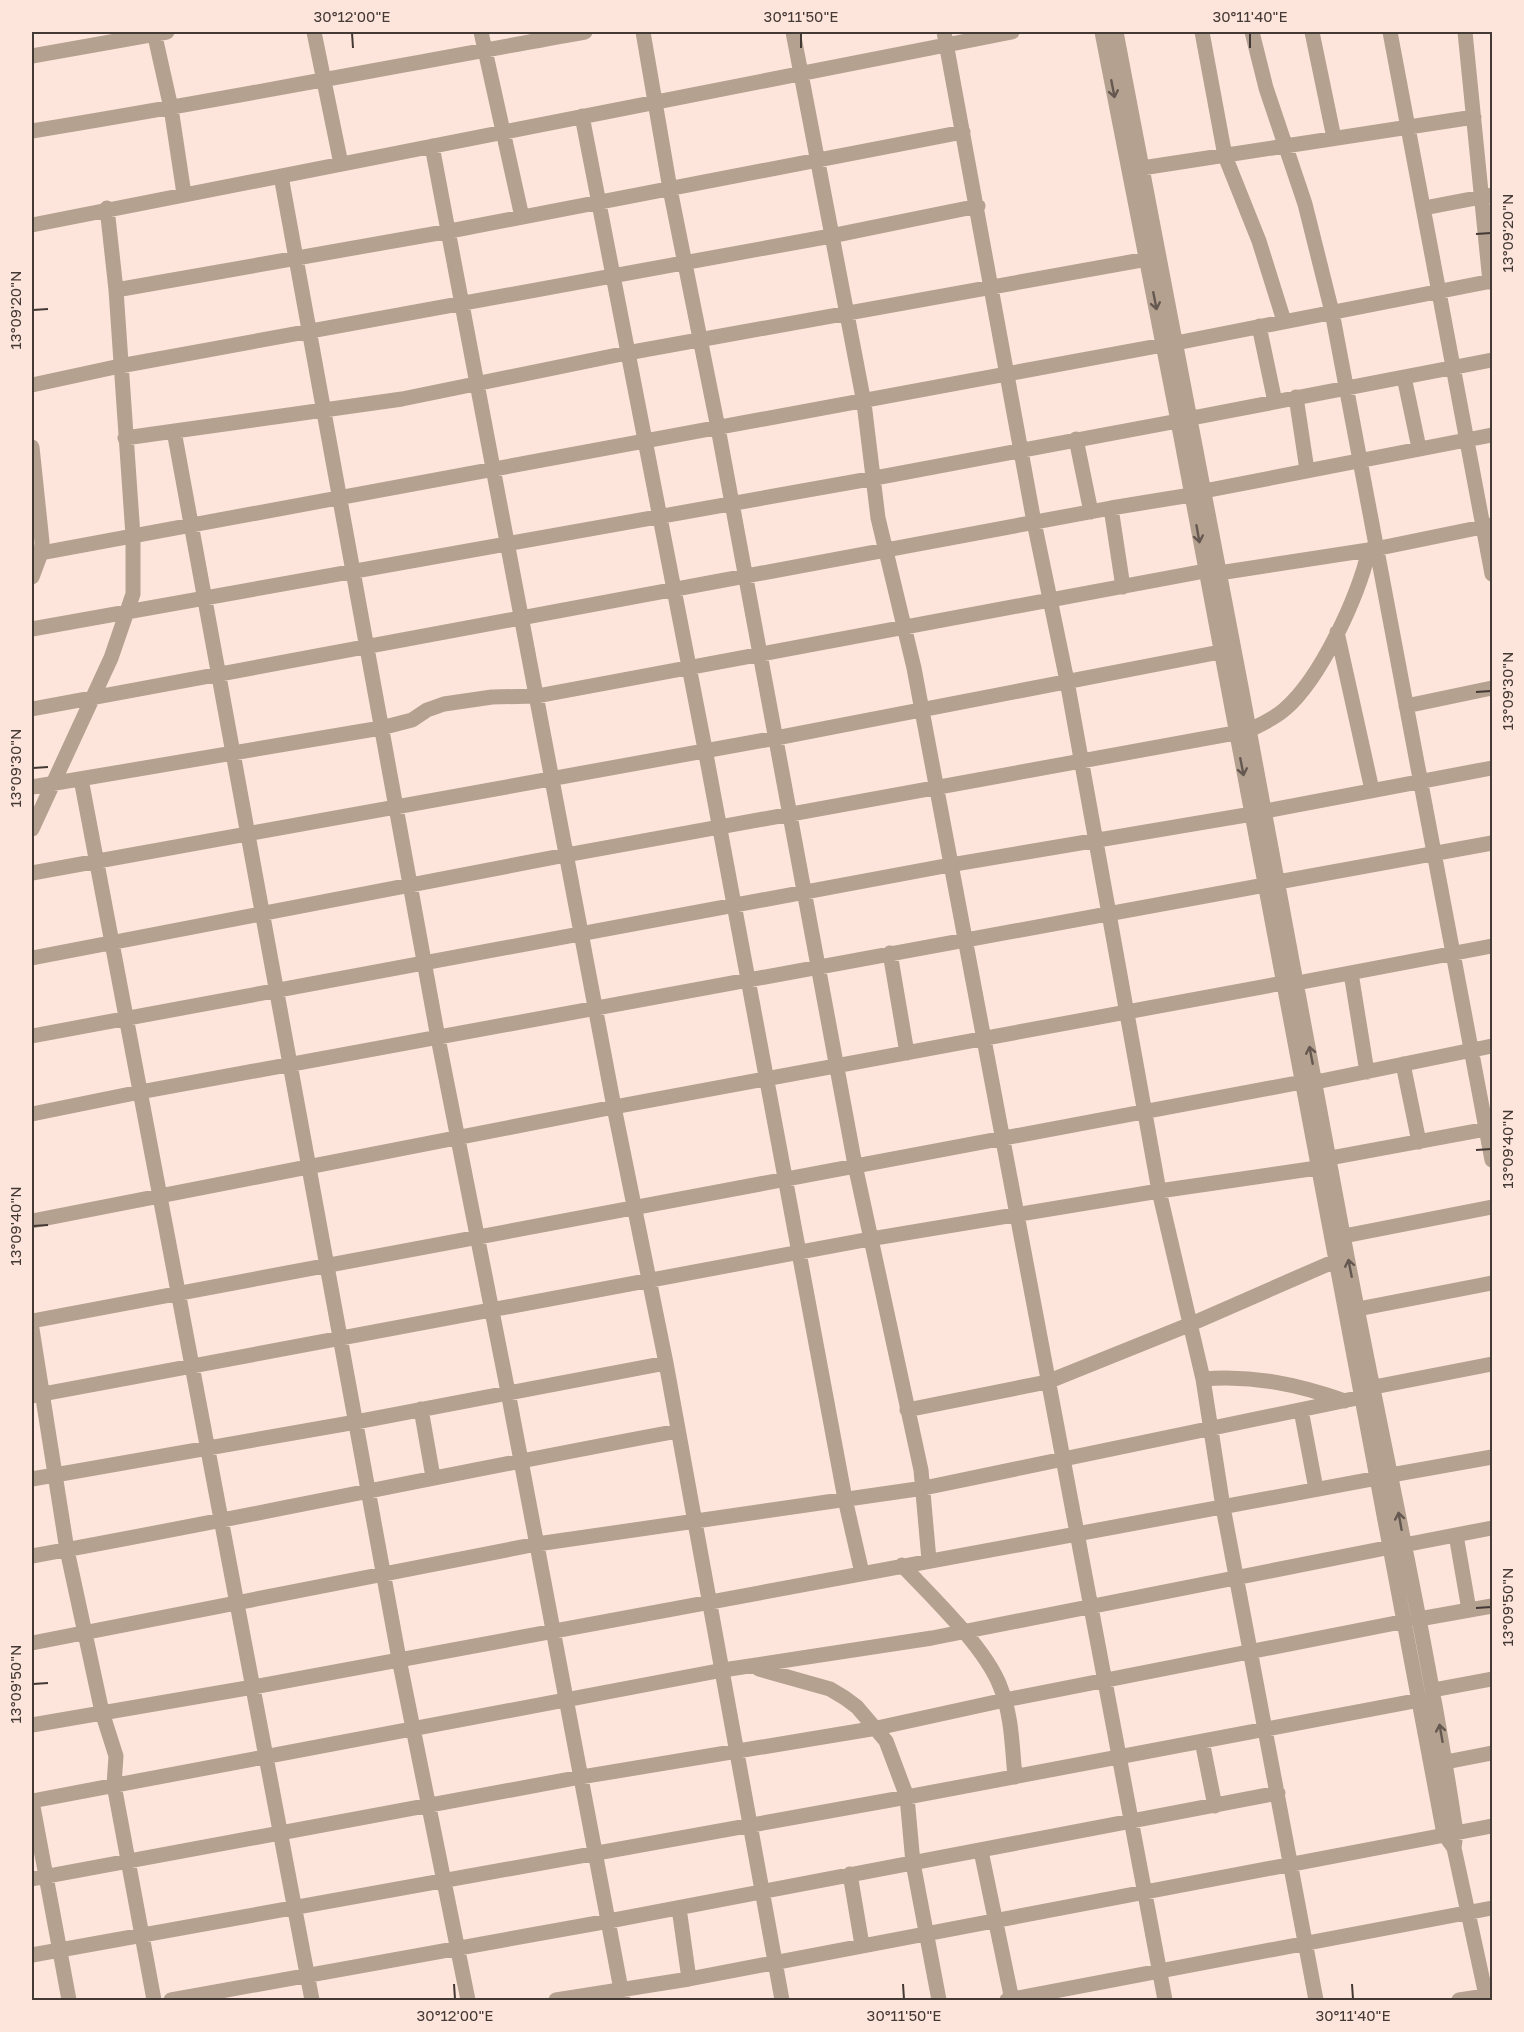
<svg xmlns="http://www.w3.org/2000/svg" width="1524" height="2032" viewBox="0 0 1524 2032" font-family="'Golos Text',sans-serif">
	<style>
		.lines { fill: none; stroke-linecap: round; stroke-linejoin: round }
		.minor { stroke: #b5a190; stroke-width: 15 }
		.oneway { stroke: #655850 }
		.ticks { fill: none; stroke: #433935; stroke-width: 2 }
		.neatline { fill: none; stroke: #433935; stroke-width: 2 }
		.ticks-label { font-size: 15px; text-anchor: middle; fill: #433935 }
	</style>
	<rect width="100%" height="100%" fill="#fee5db"/>
	<g class="lines">
		<path class="minor" d="M154,32L171,108L184,194
			M314,32L341,164
			M481,32L522,217
			M643,32L670,189L718,428L855,1165L921,1470L929,1560
			M793,32L864,403L878,518L914,668L1165,2000
			M944,32L1034,522L1067,681L1159,1191L1203,1379L1223,1507L1316,2000
			M1102,32L1178,421L1444,1834L1454,1848
			M1116,32C1194,432 1269,834 1343,1235C1380,1434 1426,1632 1456,1832L1454,1848L1487,2000
			M1202,32L1225,156L1259,241L1284,321
			M1252,32L1266,88L1305,204L1332,312L1492,1160
			M1312,32L1334,138
			M1390,32L1492,574
			M1465,32L1490,282
			M32,56L167,32
			M582,116L705,749L845,1499L862,1573
			M32,131C217,101 401,65 585,32
			M432,146L614,1107L666,1363L782,2000
			M1142,168L1474,117
			M281,176L438,1038L508,1392L623,2000
			M1424,208L1492,195
			M32,225L1012,32
			M116,290L450,231L963,132
			M1259,326L1275,402
			M1176,343L1492,281
			M1404,377L1419,448
			M32,385L120,366L831,236L978,206
			M1296,397L1307,470
			M1192,418L1492,360
			M174,431L399,1659L468,2000
			M125,438L402,399L627,353L1147,259
			M1076,439L1091,512
			M32,447L42,542L41,553L32,577
			M1204,491L1492,435
			M41,553L1163,345
			M1219,573L1375,549L1492,525
			M1123,587L1111,508L1191,495
			M32,629L875,478L1178,421
			M1337,632L1372,790
			M1406,706L1492,688
			M32,709L1111,508
			M1248,731C1261,724 1274,719 1285,709C1321,678 1358,597 1369,550
			M81,779L312,2000
			M32,787L381,728L412,720L427,710L444,704L492,697L537,696L1205,571
			M1265,811L1492,768
			M32,829L111,658L133,594V536L116,290L107,208
			M32,873L776,738L1220,652
			M1278,882L1492,843
			M890,953L907,1053
			M32,958L566,855L1235,733
			M1351,973L1367,1072
			M1297,983L1492,946
			M32,1036L950,865L1252,814
			M1403,1064L1419,1142
			M1316,1082L1492,1046
			M32,1114L140,1092C515,1025 889,951 1265,885
			M1330,1158L1492,1128
			M32,1221L614,1107L1283,983
			M1344,1236L1492,1207
			M1358,1309L1492,1283
			M32,1321L1302,1082
			M32,1329L67,1550L102,1712L116,1756L114,1785L154,2000
			M1203,1379C1253,1375 1297,1384 1345,1401
			M1374,1387L1492,1364
			M32,1396L870,1239L1159,1191L1317,1168
			M421,1409L433,1477
			M907,1410L1047,1382L1191,1324L1335,1261
			M1301,1410L1316,1489
			M1391,1475L1492,1457
			M32,1479L356,1422L666,1363
			M1456,1535L1469,1610
			M1404,1545L1492,1528
			M32,1556C248,1517 462,1471 678,1431
			M902,1565C932,1597 985,1647 1000,1686C1012,1715 1012,1746 1015,1777
			M1419,1619L1492,1606
			M32,1643L537,1544L924,1488L1362,1397
			M759,1669L830,1689L845,1698L857,1707L886,1741L907,1797L913,1863L939,2000
			M1433,1690L1492,1679
			M32,1725L253,1687L1378,1478
			M1202,1741L1215,1806
			M1446,1762L1492,1753
			M32,1801L723,1670L932,1638L1391,1547
			M32,1801L69,2000
			M981,1851L1012,2000
			M850,1874L862,1945
			M32,1879L581,1777L877,1728L1005,1700L1406,1621
			M679,1908L689,1979
			M32,1955L907,1797L1420,1700
			M171,2000L609,1921L1278,1793
			M556,2000L689,1979L1492,1826
			M1007,2000L1492,1908
			M1459,2000L1492,1995"/>
	</g>
	<defs><path id="oneway-shaft" d="M-6 0H5M1.5-3L5.5 0L1.5 3" fill="none" stroke-width="1.6" stroke-linecap="round" stroke-linejoin="round" transform="scale(1.5)"/></defs>
	<g class="oneway">
		<use href="#oneway-shaft" transform="translate(1113 89) rotate(79)"/>
		<use href="#oneway-shaft" transform="translate(1155 301) rotate(79)"/>
		<use href="#oneway-shaft" transform="translate(1198 534) rotate(80)"/>
		<use href="#oneway-shaft" transform="translate(1242 767) rotate(79)"/>
		<use href="#oneway-shaft" transform="translate(1311 1055) rotate(-101)"/>
		<use href="#oneway-shaft" transform="translate(1350 1268) rotate(-101)"/>
		<use href="#oneway-shaft" transform="translate(1400 1521) rotate(-100)"/>
		<use href="#oneway-shaft" transform="translate(1441 1733) rotate(-100)"/>
	</g>
	<path class="ticks" d="M352,33L353,48M801,33V48M1250,33V48M1476,234L1491,233M33,310L48,309M1476,692L1491,691M33,768L48,767M1476,1150L1491,1149M33,1226L48,1225M1476,1608L1491,1607M33,1684L48,1683M454,1984L455,1999M903,1984L904,1999M1352,1984L1353,1999"/>
	<rect width="1524" height="2032" fill="none" stroke="#fee5db" stroke-width="66"/>
	<rect x="33" y="33" width="1458" height="1966" class="neatline"/>
	<g class="ticks-label">
		<text x="352" y="22">30°12'00"E</text>
		<text x="801" y="22">30°11'50"E</text>
		<text x="1250" y="22">30°11'40"E</text>
		<text transform="translate(1508 233) rotate(-90)" y="5">13°09'20"N</text>
		<text transform="translate(16 310) rotate(-90)" y="5">13°09'20"N</text>
		<text transform="translate(1508 691) rotate(-90)" y="5">13°09'30"N</text>
		<text transform="translate(16 768) rotate(-90)" y="5">13°09'30"N</text>
		<text transform="translate(1508 1149) rotate(-90)" y="5">13°09'40"N</text>
		<text transform="translate(16 1226) rotate(-90)" y="5">13°09'40"N</text>
		<text transform="translate(1508 1607) rotate(-90)" y="5">13°09'50"N</text>
		<text transform="translate(16 1684) rotate(-90)" y="5">13°09'50"N</text>
		<text x="455" y="2021">30°12'00"E</text>
		<text x="904" y="2021">30°11'50"E</text>
		<text x="1353" y="2021">30°11'40"E</text>
	</g>
</svg>
